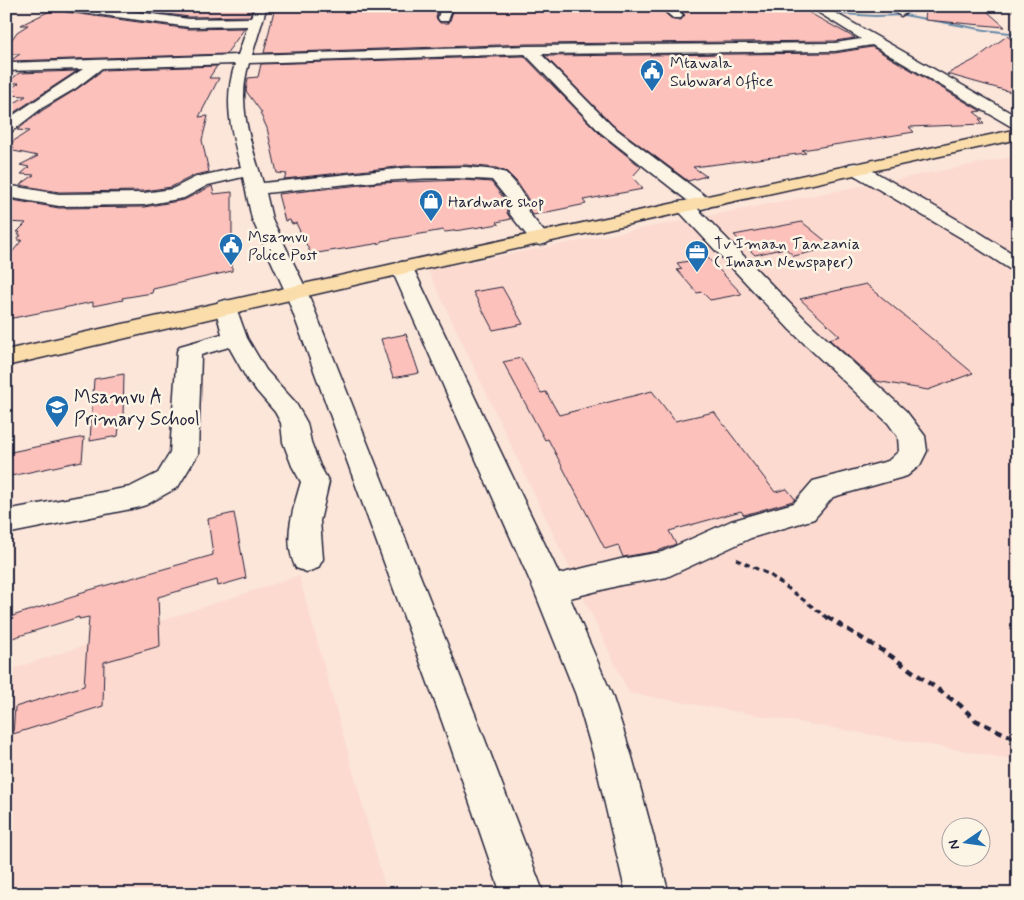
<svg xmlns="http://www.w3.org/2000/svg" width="1024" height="900" viewBox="0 0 1024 900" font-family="Mynerve,sans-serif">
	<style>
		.built { fill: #fcdad0 }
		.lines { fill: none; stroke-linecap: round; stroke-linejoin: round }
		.stream { fill: #6488a8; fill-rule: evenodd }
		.building { fill: #fdc1bc; stroke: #22223b }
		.minor-casing { stroke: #22223b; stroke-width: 3 }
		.major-casing { stroke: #22223b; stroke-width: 3 }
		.path-far1 { stroke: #22223b; stroke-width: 3; stroke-dasharray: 5.5 4; stroke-linecap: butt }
		.path { stroke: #22223b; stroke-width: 4.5; stroke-dasharray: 7 5; stroke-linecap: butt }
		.minor { fill: #fcf5e5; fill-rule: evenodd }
		.major { fill: #faddab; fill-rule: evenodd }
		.labels { text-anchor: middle; stroke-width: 5; stroke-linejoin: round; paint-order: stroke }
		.far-poi-label { font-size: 16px; fill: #22223b; stroke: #fcf5e5; text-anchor: start }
		.poi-label { font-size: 19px; fill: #22223b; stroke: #fcf5e5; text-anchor: start }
	</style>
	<rect width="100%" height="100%" fill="#fce5d9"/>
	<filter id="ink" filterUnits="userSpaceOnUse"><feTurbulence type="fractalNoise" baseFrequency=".02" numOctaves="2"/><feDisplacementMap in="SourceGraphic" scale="10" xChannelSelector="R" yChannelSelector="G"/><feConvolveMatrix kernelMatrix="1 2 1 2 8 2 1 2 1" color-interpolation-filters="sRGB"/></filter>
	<g filter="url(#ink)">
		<path class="built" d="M1018,156V760L629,693L428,270Z
			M299,576L387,894H6V671Z"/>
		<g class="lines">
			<path class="stream" d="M826,12L875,15L904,14L985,29L1018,33V35L985,31L904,16L875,17L827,14Z"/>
		</g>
		<path class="building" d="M110,6H239L253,7L250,16L189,17Z
			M275,6H439L436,18L440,23H449L455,6H657L673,20H681L685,15L676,6H797L855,38L835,41L528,44L264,53Z
			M926,6H981L1005,27L925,20Z
			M58,7L66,12L189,29L245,28L226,54L10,61L20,54H6V48L17,32L28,25H21Z
			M1007,36L1018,45V94L947,74L974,60Z
			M872,47L979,110L981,111L974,112L983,119H979L984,124L909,127L914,132L802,150L806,153L693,167L706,176L688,181L613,125L545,56L835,53Z
			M524,56L599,133L641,167L632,177L643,189L583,200L586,204L533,215L530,211L528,199L517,182L507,172L496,168L466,165L406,166L284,179L287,174L277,173L267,128L260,113H262L246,91L248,78L258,77L261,64Z
			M217,66L209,78H219L199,117L208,116L202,140L209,172L195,175L171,187L144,191L59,192L20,185L34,175L21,174L29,167L20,165L38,156L9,150L14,147L7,145L9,144L29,131L17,130L43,110L77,89L103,70Z
			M77,71L10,115H6V108L26,96L9,95L15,91L8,90L19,83H7L19,73Z
			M464,180L491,182L506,201L507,213L511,219L497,222L499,224L461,230L445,232L443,230L381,241V243L311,254L296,223L292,224L290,220L285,221L278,194L379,183Z
			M212,186L214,194L232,192V271L153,289L152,293L122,298L123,300L93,306V302L8,319L13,294L6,295V260L22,240H17L21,235H18L20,232H17L26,223L6,222V199L59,208L144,207L184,200Z
			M802,222L833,247L794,256L785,248L755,255L734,235Z
			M708,258L742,294L710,300L702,292L697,293L677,270L682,269L677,263Z
			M866,284L973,373L928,390L876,381L829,339L840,336L800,299Z
			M502,287L523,324L493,330L473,292Z
			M406,334L419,373L393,378L381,339Z
			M521,358L541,393L546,392L559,415L652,391L675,421L714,412L775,492L787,489L795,499L793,501L744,515L741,511L669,531L676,544L658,551L623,557L618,545L605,549L548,439L545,440L503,362Z
			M124,374L123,417L120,418L118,436L90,441L94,379Z
			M84,437L82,461L6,477L11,452Z
			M234,513L246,578L218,586L217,580L158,597L160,646L104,662L103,706L13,734L15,707L84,686L89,617L79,619V617L6,640V618L79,595V593L213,555L208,519Z"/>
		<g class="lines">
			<g class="minor-casing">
				<path id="minor" d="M60,6H94L189,19L251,18L255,6H267L252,55L528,46L835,43L861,39L808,6H823L1018,117V129L1012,127L872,45L835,51L541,54L612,126L709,199L711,203L709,207L702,209L696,207L806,320L906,411L925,436L927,451L920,465L907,476L833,497L814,519L751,538L667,577L621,585L570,598L612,695L632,757L669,894H626L594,757L576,695L534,590L391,268L395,264L402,262L409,264L413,268L559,574L621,559L662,552L731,521L794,503L813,481L888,461L899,451L898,437L888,423L790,330L674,206L677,202L688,201L600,132L525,54L249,63C236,105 251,143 263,183L406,168L466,167L496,170L506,173L515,183L526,200L528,212L550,239L547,243L540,245L533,243L509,213L508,200L492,180C416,174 342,185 266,193L272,219L307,291L479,724L544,894H501L443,724L285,291L252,219L243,177L208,185L184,198L144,205L59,206L6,197V185L59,194L144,193L172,189L196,177L241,167C231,132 223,100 235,64L102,68L76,88L42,108L12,131L6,133V120L83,69L6,71V63L238,55L248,26L189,27L66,10Z
					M441,6H453L448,21H440L438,18Z
					M659,6H673L683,15L681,18H673Z
					M884,6H900L907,12L901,16Z
					M1008,6H1018V12Z
					M855,163L861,164L977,231L1018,257V272L1011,270L963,239L849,172L846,168L849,164Z
					M226,300L234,302L247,338L266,370L295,402L307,423L311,442L320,466L329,482L320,521L323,559L318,568L307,572L296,568C282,541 293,509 301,482L292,466L283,442L281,423L275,412L248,381L229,347L201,355L198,454L178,487L146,505L136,508L6,534V510L130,487L158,473L170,453L177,351L180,346L222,334L215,307L218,302Z"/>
			</g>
			<g class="major-casing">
				<path id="major" d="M1018,129V139L402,274L6,366V350L402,262Z"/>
			</g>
			<path class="path-far1" d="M736,559L770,575L829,619"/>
			<path class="path" d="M827,617L888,654L960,705L975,720L1018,740"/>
			<use href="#minor" class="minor"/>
			<use href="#major" class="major"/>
		</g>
	</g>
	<defs>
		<g id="civic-pin" transform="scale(1.25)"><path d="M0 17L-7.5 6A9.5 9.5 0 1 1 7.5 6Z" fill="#1f6fb2" stroke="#fcf5e5"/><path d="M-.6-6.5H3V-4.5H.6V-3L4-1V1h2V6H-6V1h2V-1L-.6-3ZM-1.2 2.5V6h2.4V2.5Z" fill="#fff"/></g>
		<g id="shop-pin" transform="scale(1.25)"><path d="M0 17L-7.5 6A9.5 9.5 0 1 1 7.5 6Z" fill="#1f6fb2" stroke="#fcf5e5"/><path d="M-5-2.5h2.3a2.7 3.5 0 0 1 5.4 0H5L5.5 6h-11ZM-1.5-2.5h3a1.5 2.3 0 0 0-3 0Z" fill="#fff"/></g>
		<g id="office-pin" transform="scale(1.25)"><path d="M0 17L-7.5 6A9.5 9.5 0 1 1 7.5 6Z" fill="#1f6fb2" stroke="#fcf5e5"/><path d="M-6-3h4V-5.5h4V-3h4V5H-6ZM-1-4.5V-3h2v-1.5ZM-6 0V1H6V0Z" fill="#fff"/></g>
		<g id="school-pin" transform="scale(1.25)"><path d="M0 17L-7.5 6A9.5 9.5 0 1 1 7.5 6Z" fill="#1f6fb2" stroke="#fcf5e5"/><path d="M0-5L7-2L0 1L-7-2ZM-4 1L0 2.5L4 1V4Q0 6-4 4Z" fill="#fff"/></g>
	</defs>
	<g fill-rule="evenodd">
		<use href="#civic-pin" x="652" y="71"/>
		<use href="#shop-pin" x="431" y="201"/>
		<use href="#civic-pin" x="231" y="245"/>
		<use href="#office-pin" x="697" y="252"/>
		<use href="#school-pin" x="57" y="407"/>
	</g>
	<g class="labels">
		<g class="far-poi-label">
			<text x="670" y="68">Mtawala<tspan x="670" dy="18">Subward Office</tspan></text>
			<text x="448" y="207">Hardware shop</text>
			<text x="248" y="242">Msamvu<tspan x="248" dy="18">Police Post</tspan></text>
			<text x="714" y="249">Tv Imaan Tanzania<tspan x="714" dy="18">( Imaan Newspaper)</tspan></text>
		</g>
		<g class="poi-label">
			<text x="74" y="403">Msamvu A<tspan x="74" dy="22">Primary School</tspan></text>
		</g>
	</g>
	<rect width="1024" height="900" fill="none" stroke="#fcf5e5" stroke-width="25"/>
	<rect x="12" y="12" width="999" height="875" fill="none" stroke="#22223b" stroke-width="2" filter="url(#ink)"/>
	<g transform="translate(966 842) rotate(257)"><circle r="24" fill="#fcf5e5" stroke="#a5a1a1"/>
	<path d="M0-4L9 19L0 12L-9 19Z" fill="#1f6fb2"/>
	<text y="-8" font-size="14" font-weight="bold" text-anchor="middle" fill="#22223b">N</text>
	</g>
</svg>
